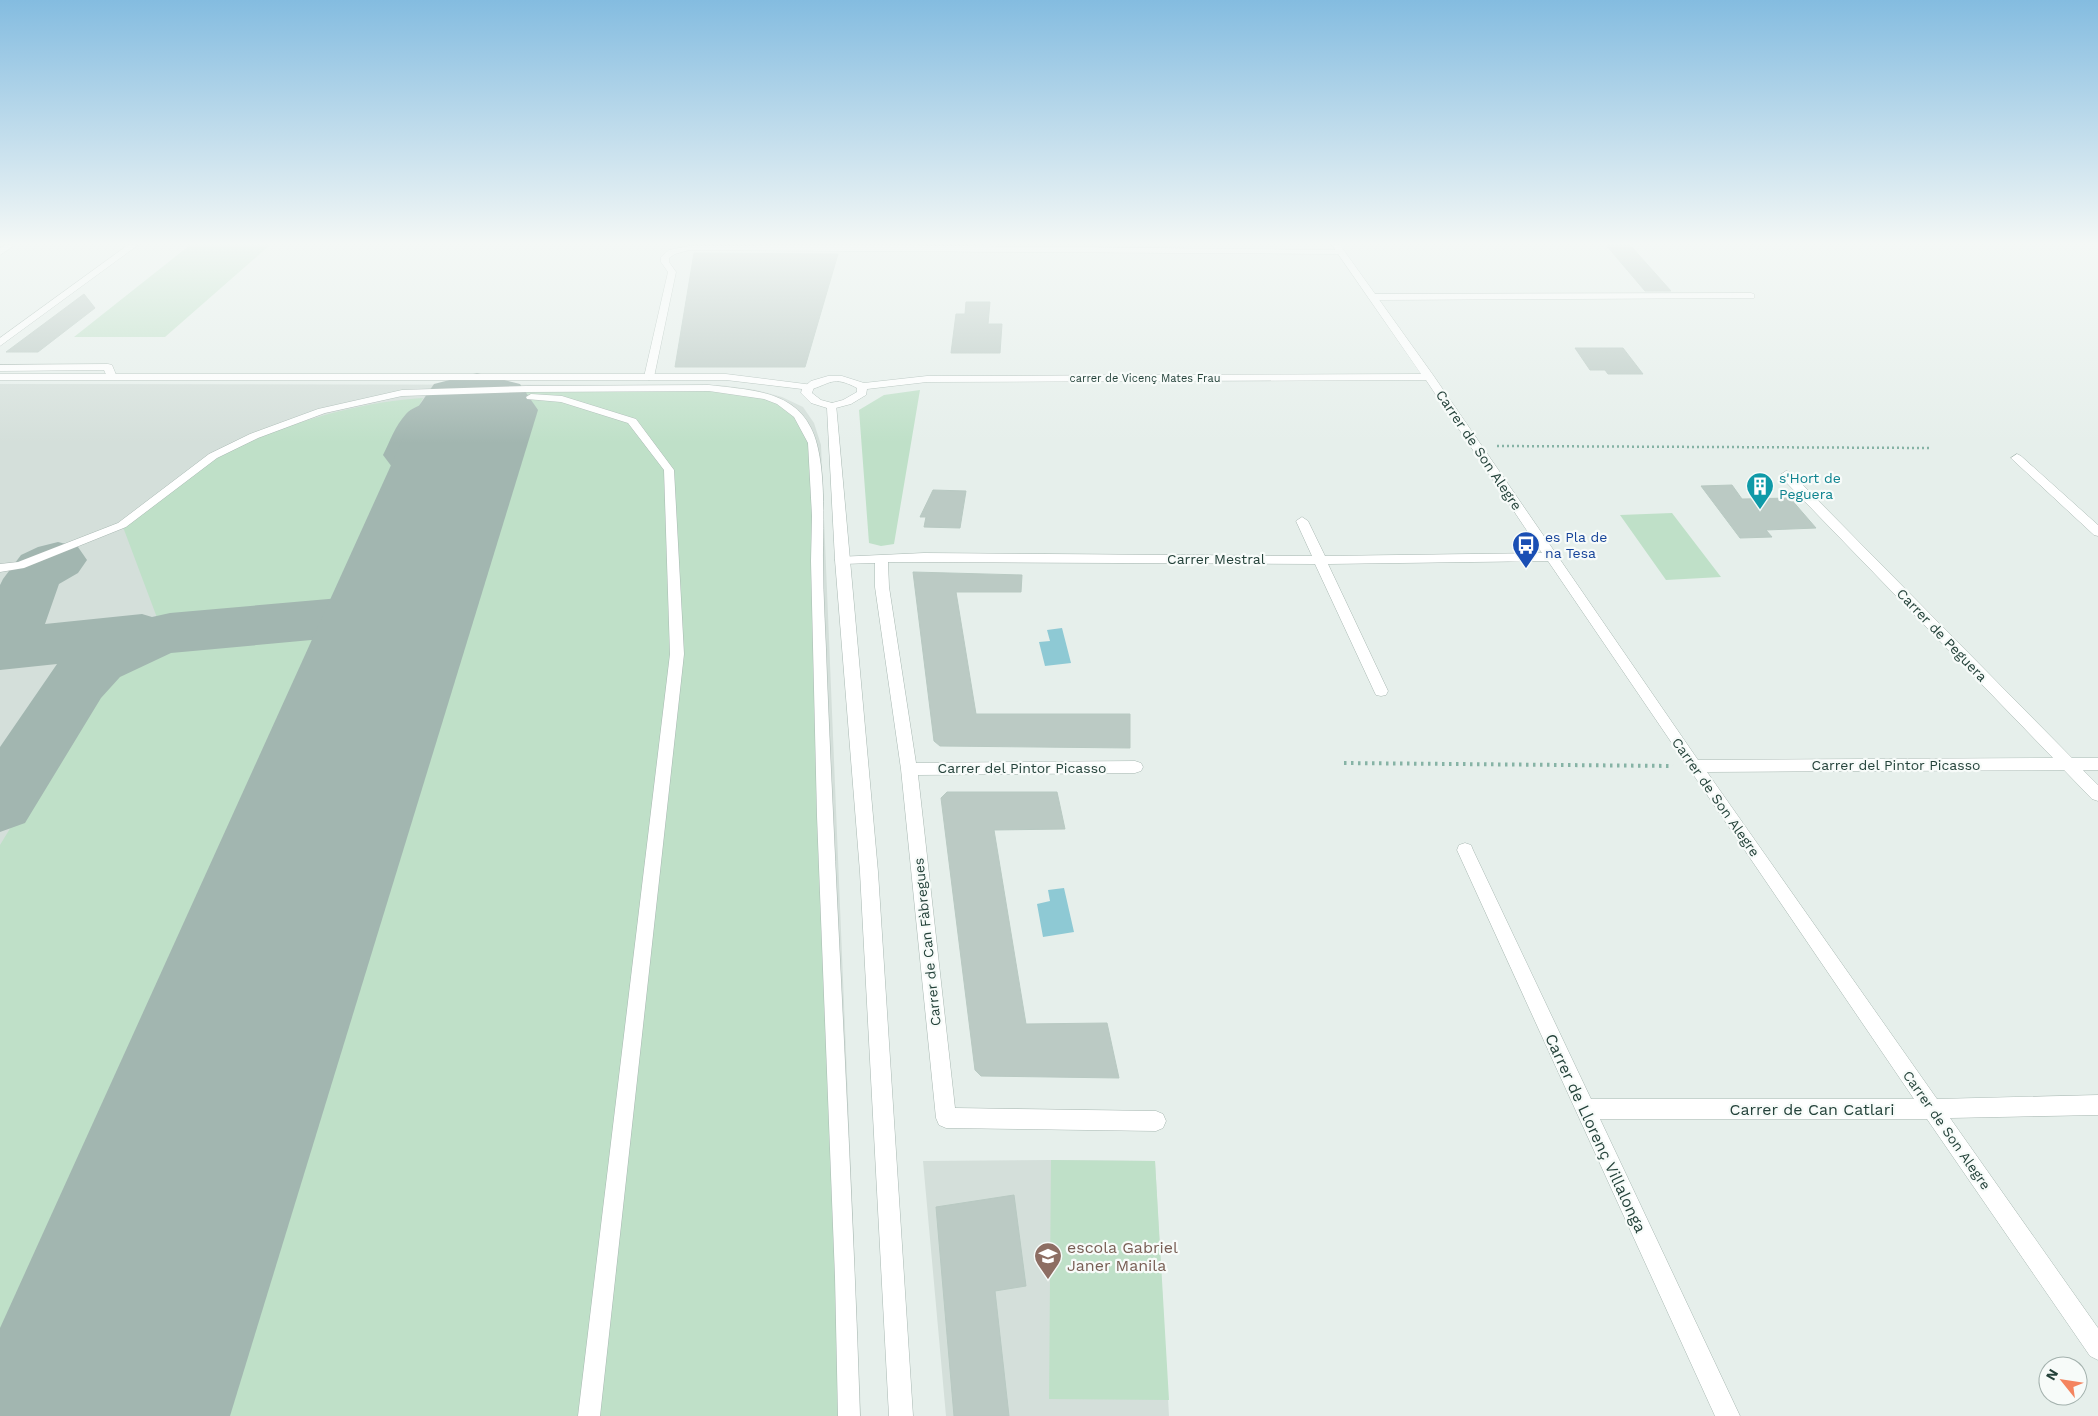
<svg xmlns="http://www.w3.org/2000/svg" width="2098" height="1416" viewBox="0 0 2098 1416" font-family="'Work Sans',sans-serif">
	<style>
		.built { fill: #d4dfda }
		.green { fill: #bfe0c8 }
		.water { fill: #8ec9d4 }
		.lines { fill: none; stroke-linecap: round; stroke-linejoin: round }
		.taxiway { fill: #a2b6b0; fill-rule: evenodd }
		.runway { fill: #a2b6b0; fill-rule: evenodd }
		.building { fill: #bbcac4; stroke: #b8c9c2 }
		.service-casing { stroke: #a8b8b2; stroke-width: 1 }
		.minor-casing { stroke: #a8b8b2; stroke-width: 1 }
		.tertiary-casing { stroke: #a8b8b2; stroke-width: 1 }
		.path-far1 { stroke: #86b3a5; stroke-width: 2.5; stroke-dasharray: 2 3; stroke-linecap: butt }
		.path { stroke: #86b3a5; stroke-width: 4; stroke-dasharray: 2.5 4.5; stroke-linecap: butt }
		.service { fill: #fff; fill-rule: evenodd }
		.minor { fill: #fff; fill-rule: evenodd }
		.tertiary { fill: #fff; fill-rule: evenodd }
		.labels { text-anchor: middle; stroke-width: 4.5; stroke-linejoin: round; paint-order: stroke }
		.far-street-label { font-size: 11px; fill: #24423a; stroke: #f7fbf9 }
		.street-label { font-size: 14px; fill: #24423a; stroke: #f7fbf9 }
		.culture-label { font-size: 14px; fill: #0d838f; stroke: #f7fbf9; text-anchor: start }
		.transit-label { font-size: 14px; fill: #164399; stroke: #f7fbf9; text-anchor: start }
		.near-street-label { font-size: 16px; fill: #24423a; stroke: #f7fbf9 }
		.near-education-label { font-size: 16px; fill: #785e54; stroke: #f7fbf9; text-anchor: start }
	</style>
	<rect width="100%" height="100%" fill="#e6efeb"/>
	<path class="built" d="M0,384L720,385L756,390L782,397L803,407L814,423L821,445L861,1416H0Z
		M1051,1160L1155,1161L1169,1416H946L923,1161Z"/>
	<path class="green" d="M190,245H270L165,337H74Z
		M675,388C709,390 774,387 798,415C804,423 808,435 813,443L845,1416H164L266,1117L517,392Z
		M920,390L894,544L881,546L869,543L859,410L884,395Z
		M423,398L394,457L416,486L376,576L358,591L337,603L315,609L159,623L123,527C148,508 173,487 199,469C259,430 352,402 423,398Z
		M1672,513L1721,577L1666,580L1620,515Z
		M311,631C332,637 337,637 342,660L28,1416H0V845L96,687L138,661L160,650L179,644Z
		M1051,1160L1155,1161L1169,1400L1049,1399Z"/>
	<path class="water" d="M1062,628L1071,663L1045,666L1039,642L1050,641L1047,630Z
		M1064,888L1074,932L1043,937L1037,904L1050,901L1048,890Z"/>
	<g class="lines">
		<path class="taxiway" d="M466,395H477L503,401L516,417L517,425L505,446L478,469L436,585L427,598L401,617C419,636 419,646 406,667L384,673L362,667L352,652L353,642L344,637L171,653L120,677L101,698L25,823L0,832V747L57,664L0,670V585L3,579L21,555L38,547L58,542L78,547L87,560L78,573L59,584L45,624L142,614L152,617L170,613L340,598L370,583L382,574L413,502L410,491L383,455C390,441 395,426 406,414C417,402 450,397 466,395ZM467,424C463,435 444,443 436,454L445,432L458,425Z"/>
		<path class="runway" d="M477,373L520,384L538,410L230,1416H0V1328L416,410L434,384Z"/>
	</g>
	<path class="building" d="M1606,245H1630L1671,291H1645Z
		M694,253L838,254L805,367H675Z
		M84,294L95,308L38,352H6Z
		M966,302H990L988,324H1002L1000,353H951L956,314H965Z
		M1575,348H1623L1643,374H1608L1605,370H1590Z
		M1732,485L1742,499L1790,498L1816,528L1766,530L1772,537L1740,538L1701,486Z
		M933,490L966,491L960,528L924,527L926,517H920Z
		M913,572L1022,575L1021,592H956L976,714H1130V748L940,746L934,741Z
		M947,792H1057L1065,829L994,830L1026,1024L1107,1023L1119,1078L981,1076L975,1070L941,798Z
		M1014,1195L1026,1286L995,1291L1009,1416H954L936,1207Z"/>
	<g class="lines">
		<g class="service-casing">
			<path id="service" d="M864,245L1340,250L1344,252L1340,254L689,250L675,254L669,258V262L676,272L654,377L649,380L644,377L668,272L661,262V257L669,250L689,246Z
				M1751,293L1754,294V298L1372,300L1368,297L1372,294Z
				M709,385C746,390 792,389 811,428C827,459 823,524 823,560C823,599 826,638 827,677C837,923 852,1169 860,1416H838L835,1277L817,816L811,561L812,516L808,443L794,417L777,404L764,399L709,391L526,392L402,396L325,413L258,438L217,458L126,527L24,568L0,572V564L18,562L118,523L209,454L250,434L318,409L402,390L526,386Z
				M531,394L562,396L636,419L674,470L684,654L600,1416H578L670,654L664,470L628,423L561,402L527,399L526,397Z"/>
		</g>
		<g class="minor-casing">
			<path id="minor" d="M5,245H15L0,255V248Z
				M128,245H138L0,346V338Z
				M1332,245H1340L1433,375L1698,760L2053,758L1782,478L1780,475L1786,471L1790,472L2072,758H2098V770H2083L2098,785V801L2092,799L2064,770L1707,772L1937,1099L2098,1095V1115L1950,1118L2098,1328V1360L2090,1356L1927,1119H1600L1740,1416H1715L1457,850L1459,845L1465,843L1471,845L1473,850L1591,1099H1914L1548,561L1328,564L1388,691L1386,695L1381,696L1376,695L1374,691L1315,564L888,562L889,587L916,763L1135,761L1141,763L1143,767L1141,771L1135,773L918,775L955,1108L1156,1111L1163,1114L1166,1121L1163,1128L1156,1131L946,1128L939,1125L936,1118L901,769L875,587V563L842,564L837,563L835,560L837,557L924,553L1312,556L1296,521L1302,517L1308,521L1325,556L1542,553L1426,380L927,382L867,389L866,395L851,404L832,409L826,406L828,404L843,400L857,392V388C832,375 831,384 809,390L804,387L811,381L828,376H842L864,383L927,376L1421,374Z
				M108,364L112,365L117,377L116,379H108L104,370L0,371V365Z
				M2017,454L2021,456L2098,525V536L2094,535L2013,460L2011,458Z"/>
		</g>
		<g class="tertiary-casing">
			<path id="tertiary" d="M0,374H726L813,385L814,387L812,393L821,400L836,404L878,872L913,1416H889L860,872L835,560L827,408L811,403L801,393L802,389L726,380H0Z"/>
		</g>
		<path class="path-far1" d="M1497,446L1929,448"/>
		<path class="path" d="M1344,763L1673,766"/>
		<use href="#service" class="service"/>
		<use href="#minor" class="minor"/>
		<use href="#tertiary" class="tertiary"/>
	</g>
	<linearGradient id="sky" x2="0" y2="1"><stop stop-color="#84bce0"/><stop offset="0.55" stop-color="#f4f8f6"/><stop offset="1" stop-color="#f4f8f6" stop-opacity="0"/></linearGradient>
	<rect width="2098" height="443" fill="url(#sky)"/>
	<defs>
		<g id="building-pin" transform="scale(1.4375)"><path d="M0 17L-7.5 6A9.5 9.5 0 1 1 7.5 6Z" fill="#0f9aa8" stroke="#f7fbf9"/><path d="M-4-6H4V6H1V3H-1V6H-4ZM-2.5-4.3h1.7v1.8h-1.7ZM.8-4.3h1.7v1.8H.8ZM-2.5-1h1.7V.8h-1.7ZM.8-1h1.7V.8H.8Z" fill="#fff"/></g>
		<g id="bus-pin" transform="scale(1.4375)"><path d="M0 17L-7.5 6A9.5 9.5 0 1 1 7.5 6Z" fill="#1a4fb4" stroke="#f7fbf9"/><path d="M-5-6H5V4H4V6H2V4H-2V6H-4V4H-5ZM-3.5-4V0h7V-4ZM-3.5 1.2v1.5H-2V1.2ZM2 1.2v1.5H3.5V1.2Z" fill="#fff"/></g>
		<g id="school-pin" transform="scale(1.4375)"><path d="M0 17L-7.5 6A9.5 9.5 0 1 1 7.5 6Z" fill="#8d6e63" stroke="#f7fbf9"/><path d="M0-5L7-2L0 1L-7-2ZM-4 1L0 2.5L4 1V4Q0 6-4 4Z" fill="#fff"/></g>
	</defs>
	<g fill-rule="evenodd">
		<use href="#building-pin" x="1760" y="486"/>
		<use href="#bus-pin" x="1526" y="545"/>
		<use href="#school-pin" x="1048" y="1256"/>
	</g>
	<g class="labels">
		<g class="far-street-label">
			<text x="1145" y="382">carrer de Vicenç Mates Frau</text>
		</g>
		<g class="street-label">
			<text transform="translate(1479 450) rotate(56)" y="5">Carrer de Son Alegre</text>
			<text x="1216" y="564">Carrer Mestral</text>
			<text transform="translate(1942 635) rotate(46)" y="5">Carrer de Peguera</text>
			<text x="1896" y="770">Carrer del Pintor Picasso</text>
			<text x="1022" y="773">Carrer del Pintor Picasso</text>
			<text transform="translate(1716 797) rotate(55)" y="5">Carrer de Son Alegre</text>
			<text transform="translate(927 942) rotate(-96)" y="5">Carrer de Can Fàbregues</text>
			<text transform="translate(1947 1130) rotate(55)" y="5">Carrer de Son Alegre</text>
		</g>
		<g class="culture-label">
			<text x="1779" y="483">s'Hort de<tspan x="1779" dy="16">Peguera</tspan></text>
		</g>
		<g class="transit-label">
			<text x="1545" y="542">es Pla de<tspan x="1545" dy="16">na Tesa</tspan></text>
		</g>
		<g class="near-street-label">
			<text x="1812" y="1115">Carrer de Can Catlari</text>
			<text transform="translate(1596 1133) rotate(65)" y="6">Carrer de Llorenç Villalonga</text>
		</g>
		<g class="near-education-label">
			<text x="1067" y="1253">escola Gabriel<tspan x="1067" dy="18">Janer Manila</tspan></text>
		</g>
	</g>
	<g transform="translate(2063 1381) rotate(300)"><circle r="24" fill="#f7fbf9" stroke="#a3b1ad"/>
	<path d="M0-4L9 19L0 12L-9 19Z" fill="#f4845f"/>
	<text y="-8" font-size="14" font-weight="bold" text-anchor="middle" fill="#24423a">N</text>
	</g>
</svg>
